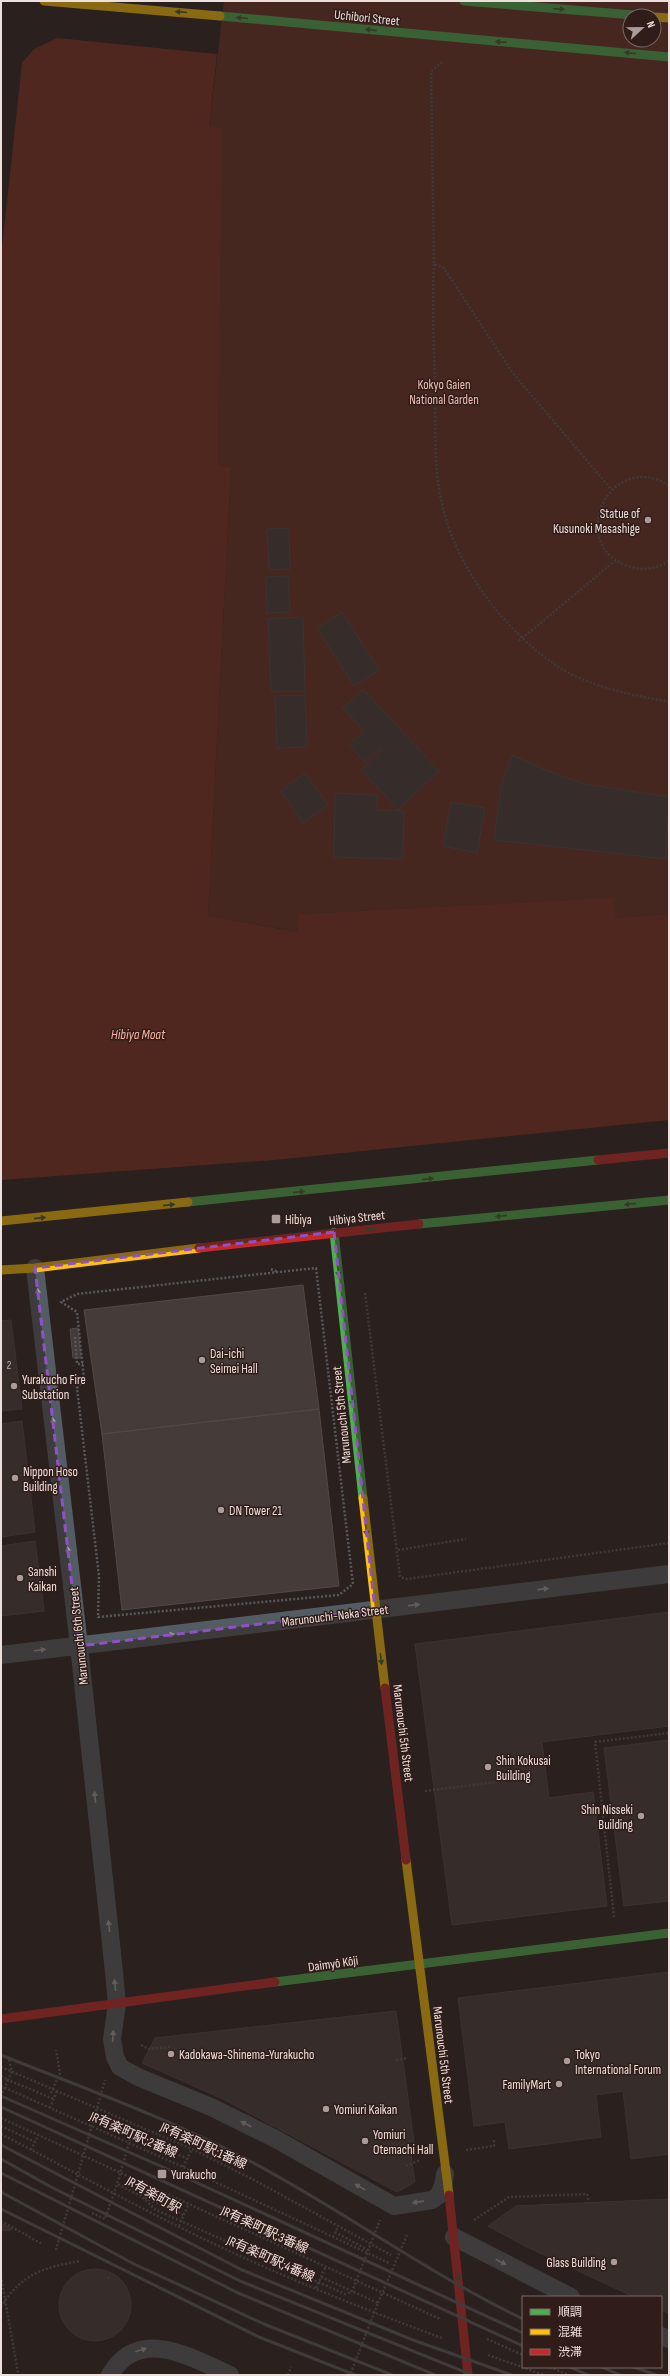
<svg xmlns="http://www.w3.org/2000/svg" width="670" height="2376" viewBox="0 0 670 2376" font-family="'Sofia Sans Condensed','Noto Sans JP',sans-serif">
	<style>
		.green { fill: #662f25; fill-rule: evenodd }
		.water { fill: #7d2f23 }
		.building { fill: #453c3a; stroke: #524846 }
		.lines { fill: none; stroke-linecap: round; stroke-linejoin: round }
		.path { stroke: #57595c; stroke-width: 2.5; stroke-dasharray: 2 2; stroke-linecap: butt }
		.street { stroke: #545c63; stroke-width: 18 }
		.fast { stroke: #4caf50; stroke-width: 9 }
		.slow { stroke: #ffc107; stroke-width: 9 }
		.jam { stroke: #c62828; stroke-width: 9 }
		.rail { stroke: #5a5c5f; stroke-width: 3 }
		.slow-bridge { stroke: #ffc107; stroke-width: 9 }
		.oneway { fill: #3d5e31 }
		.oneway2 { fill: #a8a4a5 }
		.marked { fill: none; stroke: #9250c5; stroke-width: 3; stroke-dasharray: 8 5; stroke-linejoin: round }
		.poi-dot { fill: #a99c99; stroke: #301c18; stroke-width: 1.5 }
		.labels { text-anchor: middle; stroke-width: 3; stroke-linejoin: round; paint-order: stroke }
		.number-label { font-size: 11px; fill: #c3b6b3 }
		.street-label { font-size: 13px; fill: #eddfdb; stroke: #301c18 }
		.park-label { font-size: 13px; fill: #efbdb3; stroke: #301c18 }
		.poi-label { font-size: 13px; fill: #eddfdb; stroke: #301c18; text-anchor: start }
		.water-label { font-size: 14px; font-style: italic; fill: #fbb2a3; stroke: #301c18 }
	</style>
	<rect width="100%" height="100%" fill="#2a201e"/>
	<path class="green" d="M224,1H669V914L615,918L613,903L578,900L299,914V932L208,916L231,467L218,465L221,128H209ZM630,16H654V40H630Z"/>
	<path class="water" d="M57,38L217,54L209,127L222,128L218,465L231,467L208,916L298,932L299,914L612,898L616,918L669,914V1120L274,1160L1,1180V257L22,63L34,49Z"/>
	<path class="building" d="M289,528L290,569L269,570L267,529Z
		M288,576L290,612L267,613L266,577Z
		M342,612L379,670L354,686L317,628Z
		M303,617L305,691L271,692L268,619Z
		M363,689L439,771L398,810L361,770L382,750L380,748L365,762L349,745L364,731L343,708Z
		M305,695L307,747L277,748L275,696Z
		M512,755L548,771L585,784L669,797L666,859L494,840L501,787Z
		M305,773L328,805L303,823L281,791Z
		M335,793L378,795L377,810L404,811L403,859L334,857Z
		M451,802L485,808L477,853L443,846Z
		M303,1285L319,1409L102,1434L84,1310Z
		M11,1320L22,1409L1,1411V1321Z
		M78,1328L81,1358H73L70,1329Z
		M319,1409L339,1586L122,1610L102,1434Z
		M22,1421L35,1532L1,1537V1424Z
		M35,1541L44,1611L1,1616V1546Z
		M669,1612V1726L542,1742L549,1798L593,1792L607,1906L452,1925L415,1644Z
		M669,1740V1901L624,1906L604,1748Z
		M669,1972V2154L631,2159L623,2091L596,2095L601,2137L509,2149L505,2122L474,2126L458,1998Z
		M396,2011L414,2142H409L415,2182L397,2192L223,2099L142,2063L155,2038Z
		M669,2199V2313L661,2310V2297H634L525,2246L488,2226L516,2206Z
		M1,2223L12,2229L11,2230L1,2231Z
		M59 2305a36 36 0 1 1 72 0a36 36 0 1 1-72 0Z"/>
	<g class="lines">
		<path class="path" d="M442,62L431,72L434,264L444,268L512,372L611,489
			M434,264C432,305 434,346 435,388C436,427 433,469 443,508C457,568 506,632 557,666C590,687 632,695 669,702
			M669,485C610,450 567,541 625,565C641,571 655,570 669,561
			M519,641L616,560
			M316,1268L353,1584L339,1595L98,1617L99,1576L77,1388L84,1379L77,1312L61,1302L77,1294Z
			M271,1269L278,1272
			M365,1293L400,1577L407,1579L669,1543
			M75,1337L77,1364H83
			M398,1550L466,1539
			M425,1791L497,1782
			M614,1917L595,1742L669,1733
			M141,2045L149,2049L171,2047
			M9,2060L12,2071L8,2080L54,2099
			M396,2060L408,2058
			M1,2067L192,2149L256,2181L391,2255
			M1,2076L8,2080L1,2097
			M1,2086L183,2167L389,2263
			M51,2093L60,2073L56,2050
			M50,2108L57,2091
			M1,2118L440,2319
			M1,2126L35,2142
			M117,2127L132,2133
			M1,2134C80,2175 159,2219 240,2256C306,2286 374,2313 442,2338
			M31,2150L38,2136
			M466,2150L494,2146V2140
			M188,2159L132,2133L117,2184L141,2196L156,2210L345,2294L352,2292
			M406,2166L420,2160
			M183,2167L192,2149
			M145,2198L184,2215
			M92,2213L105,2219L117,2184
			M474,2220L509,2197L587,2194L589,2202
			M1,2221L42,2244
			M179,2226L188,2205
			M335,2232L368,2250
			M333,2237L338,2226
			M56,2250L105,2080
			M1,2276L18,2373
			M321,2277L378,2303L350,2375
			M108,2279L109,2276
			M316,2288L325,2268
			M352,2292L380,2220
			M378,2303L407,2235
			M1,2307C21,2274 44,2267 81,2261
			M487,2339L523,2355
			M488,2355L544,2375
			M550,2367L568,2375
			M288,2375L291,2367"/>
		<path class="street" d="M35,1268L79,1646L114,1972L117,2004L112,2039L115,2057L120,2067L138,2077L211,2107L274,2138L394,2206L432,2200L439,2195L443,2186L445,2174
			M1,1655L669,1574
			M454,2237L571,2297
			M661,2336L669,2339
			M110,2375C139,2325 192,2358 230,2375"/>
		<path class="fast" d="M464,1L646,16
			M220,16L669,57
			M188,1202L598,1160
			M419,1224L669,1200
			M334,1232L363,1498
			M275,1982L669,1933"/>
		<path class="slow" d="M654,17L669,18
			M1,1221L188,1202
			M1,1270L35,1268L199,1248
			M363,1498L385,1688
			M406,1860L449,2195"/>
		<path class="jam" d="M598,1160L669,1153
			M199,1248L419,1224
			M385,1688L406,1860
			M1,2019L275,1982
			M449,2195L468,2375"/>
		<path class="rail" d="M1,2055C83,2088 168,2118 246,2159C340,2208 427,2273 523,2319
			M1,2096L165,2168L523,2333
			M1,2107L523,2346
			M1,2145L242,2270L413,2340L512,2375
			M1,2159L51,2187L240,2281L472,2375
			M1,2173L236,2292L435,2375
			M1,2192L134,2264L264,2324L392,2375
			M1,2209L259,2337L355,2375
			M570,2367L588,2375
			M602,2367L620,2375
			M634,2367L656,2375"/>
		<path class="slow-bridge" d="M44,1L220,16"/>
	</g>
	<defs><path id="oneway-solid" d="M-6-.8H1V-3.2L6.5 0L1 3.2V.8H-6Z"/></defs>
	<g class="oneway">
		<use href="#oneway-solid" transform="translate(559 9) rotate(5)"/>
		<use href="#oneway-solid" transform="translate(181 12) rotate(-175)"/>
		<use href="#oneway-solid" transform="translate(242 18) rotate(-175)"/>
		<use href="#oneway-solid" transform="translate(371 30) rotate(-174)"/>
		<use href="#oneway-solid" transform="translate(501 42) rotate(-176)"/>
		<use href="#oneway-solid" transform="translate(630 53) rotate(-174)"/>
		<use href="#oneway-solid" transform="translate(428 1179) rotate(-6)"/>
		<use href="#oneway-solid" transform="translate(299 1192) rotate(-6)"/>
		<use href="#oneway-solid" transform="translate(630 1204) rotate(174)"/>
		<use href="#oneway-solid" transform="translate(169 1205) rotate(-6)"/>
		<use href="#oneway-solid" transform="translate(501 1216) rotate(174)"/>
		<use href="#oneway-solid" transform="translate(40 1218) rotate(-6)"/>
		<use href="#oneway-solid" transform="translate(371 1229) rotate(174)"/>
		<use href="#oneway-solid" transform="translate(242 1243) rotate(173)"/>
		<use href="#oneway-solid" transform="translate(338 1271) rotate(84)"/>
		<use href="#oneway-solid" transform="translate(352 1400) rotate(84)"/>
		<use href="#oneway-solid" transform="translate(366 1530) rotate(84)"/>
		<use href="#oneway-solid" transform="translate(381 1659) rotate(83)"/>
		<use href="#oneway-solid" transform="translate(458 2276) rotate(84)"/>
	</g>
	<g class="oneway2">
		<use href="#oneway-solid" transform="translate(38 1294) rotate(-97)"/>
		<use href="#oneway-solid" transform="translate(53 1423) rotate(-97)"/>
		<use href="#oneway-solid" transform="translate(68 1552) rotate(-97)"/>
		<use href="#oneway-solid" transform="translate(543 1589) rotate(-7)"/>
		<use href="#oneway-solid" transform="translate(414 1605) rotate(-7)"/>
		<use href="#oneway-solid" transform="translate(169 1635) rotate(-7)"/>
		<use href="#oneway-solid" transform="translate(40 1650) rotate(-7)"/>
		<use href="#oneway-solid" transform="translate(95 1797) rotate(-96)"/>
		<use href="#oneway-solid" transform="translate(109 1926) rotate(-96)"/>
		<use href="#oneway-solid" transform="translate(115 1985) rotate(-95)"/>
		<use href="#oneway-solid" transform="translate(113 2036) rotate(-87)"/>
		<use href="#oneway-solid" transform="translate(246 2124) rotate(-153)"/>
		<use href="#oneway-solid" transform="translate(360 2187) rotate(-151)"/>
		<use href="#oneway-solid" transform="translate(418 2202) rotate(172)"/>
		<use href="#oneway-solid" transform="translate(501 2262) rotate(27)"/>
		<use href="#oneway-solid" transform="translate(141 2350) rotate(-17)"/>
	</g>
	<path d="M0 0H670V2376H0ZM334,1232L375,1610L79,1646L35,1268Z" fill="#2a201e" fill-opacity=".55" fill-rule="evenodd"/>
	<path class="marked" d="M334,1232L375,1610L79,1646L35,1268Z"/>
	<g class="poi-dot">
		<circle cx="648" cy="520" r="4"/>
		<rect x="271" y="1214" width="10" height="10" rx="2"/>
		<circle cx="202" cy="1360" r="4"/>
		<circle cx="14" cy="1386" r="4"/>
		<circle cx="15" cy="1478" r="4"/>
		<circle cx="221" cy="1510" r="4"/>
		<circle cx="20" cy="1578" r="4"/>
		<circle cx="488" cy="1767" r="4"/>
		<circle cx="641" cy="1816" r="4"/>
		<circle cx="171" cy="2054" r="4"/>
		<circle cx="567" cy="2061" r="4"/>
		<circle cx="559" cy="2084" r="4"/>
		<circle cx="326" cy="2109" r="4"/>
		<circle cx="365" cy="2141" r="4"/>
		<rect x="157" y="2169" width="10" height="10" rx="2"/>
		<circle cx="614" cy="2262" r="4"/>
	</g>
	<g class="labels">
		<g class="number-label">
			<text x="9" y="1369">2</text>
		</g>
		<g class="street-label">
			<text transform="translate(367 17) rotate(6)" y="5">Uchibori Street</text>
			<text transform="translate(357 1217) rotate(-6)" y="5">Hibiya Street</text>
			<text transform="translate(341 1415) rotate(-96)" y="5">Marunouchi 5th Street</text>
			<text transform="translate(335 1615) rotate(-7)" y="5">Marunouchi-Naka Street</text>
			<text transform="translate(78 1636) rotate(-96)" y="5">Marunouchi 6th Street</text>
			<text transform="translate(404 1733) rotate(83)" y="5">Marunouchi 5th Street</text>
			<text transform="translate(333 1963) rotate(-8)" y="5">Daimyō Kōji</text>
			<text transform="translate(444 2055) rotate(83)" y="5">Marunouchi 5th Street</text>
			<text transform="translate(134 2134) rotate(24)" y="5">JR有楽町駅;2番線</text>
			<text transform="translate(204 2145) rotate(25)" y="5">JR有楽町駅;1番線</text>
			<text transform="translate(154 2194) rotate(30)" y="5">JR有楽町駅</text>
			<text transform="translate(265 2229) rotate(25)" y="5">JR有楽町駅;3番線</text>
			<text transform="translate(271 2258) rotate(24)" y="5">JR有楽町駅;4番線</text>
		</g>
		<g class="park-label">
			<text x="444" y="389">Kokyo Gaien<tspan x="444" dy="15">National Garden</tspan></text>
		</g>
		<g class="poi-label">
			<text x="640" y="518" text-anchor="end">Statue of<tspan x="640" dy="15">Kusunoki Masashige</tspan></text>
			<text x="285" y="1224">Hibiya</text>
			<text x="210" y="1358">Dai-ichi<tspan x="210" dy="15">Seimei Hall</tspan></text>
			<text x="22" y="1384">Yurakucho Fire<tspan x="22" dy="15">Substation</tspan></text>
			<text x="23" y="1476">Nippon Hoso<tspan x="23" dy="15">Building</tspan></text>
			<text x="229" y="1515">DN Tower 21</text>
			<text x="28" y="1576">Sanshi<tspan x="28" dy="15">Kaikan</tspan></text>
			<text x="496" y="1765">Shin Kokusai<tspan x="496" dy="15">Building</tspan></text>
			<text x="633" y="1814" text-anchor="end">Shin Nisseki<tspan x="633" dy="15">Building</tspan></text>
			<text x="179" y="2059">Kadokawa-Shinema-Yurakucho</text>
			<text x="575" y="2059">Tokyo<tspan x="575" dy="15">International Forum</tspan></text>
			<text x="551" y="2089" text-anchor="end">FamilyMart</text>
			<text x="334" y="2114">Yomiuri Kaikan</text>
			<text x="373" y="2139">Yomiuri<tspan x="373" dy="15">Otemachi Hall</tspan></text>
			<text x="171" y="2179">Yurakucho</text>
			<text x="606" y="2267" text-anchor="end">Glass Building</text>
		</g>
		<g class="water-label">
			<text x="138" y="1039">Hibiya Moat</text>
		</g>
	</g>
	<rect width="670" height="2376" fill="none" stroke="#eddfdb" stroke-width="4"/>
	<rect x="522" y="2296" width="140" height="72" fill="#301c18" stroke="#7c6a66"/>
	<rect x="530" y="2309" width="20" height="6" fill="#4caf50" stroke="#7c6a66"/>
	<text x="558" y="2316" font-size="12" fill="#eddfdb">順調</text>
	<rect x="530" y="2329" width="20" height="6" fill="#ffc107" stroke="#7c6a66"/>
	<text x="558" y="2336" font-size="12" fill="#eddfdb">混雑</text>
	<rect x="530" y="2349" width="20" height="6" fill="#c62828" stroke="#7c6a66"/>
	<text x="558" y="2356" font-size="12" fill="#eddfdb">渋滞</text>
	<g transform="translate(642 28) rotate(68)"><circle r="19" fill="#301c18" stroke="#7c6a66"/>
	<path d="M0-3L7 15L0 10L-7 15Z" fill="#a99c99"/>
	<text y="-6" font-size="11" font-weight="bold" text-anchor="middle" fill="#eddfdb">N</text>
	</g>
</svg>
